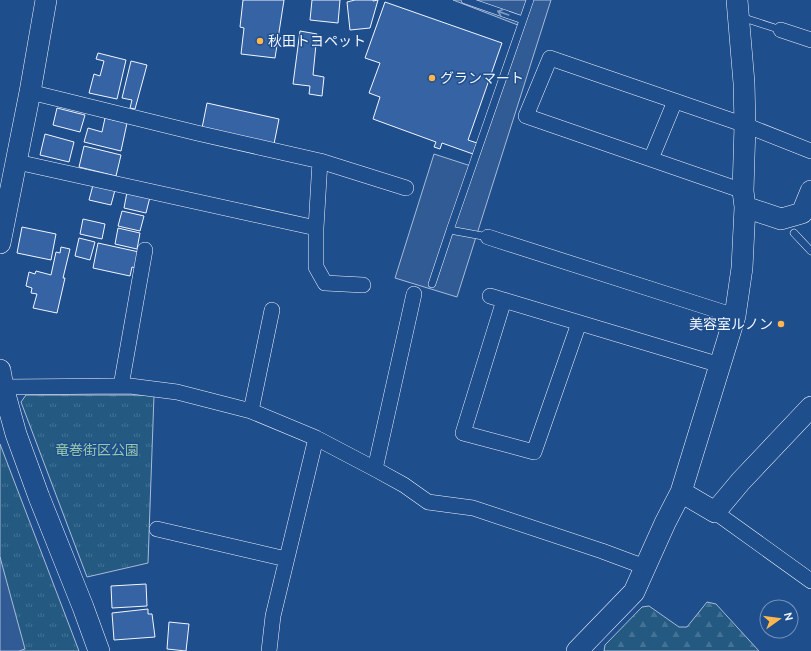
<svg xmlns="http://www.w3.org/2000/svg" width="811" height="651" viewBox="0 0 811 651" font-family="Ubuntu,'Noto Sans JP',sans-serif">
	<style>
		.forest { fill: url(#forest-firs); stroke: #a8bbd7 }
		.park { fill: url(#park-tufts); stroke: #a8bbd7 }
		.parking { fill: #305b95; stroke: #a8bbd7 }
		.building { fill: #3563a3; stroke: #f2f6ff }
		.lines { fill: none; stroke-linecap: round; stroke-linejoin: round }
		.lane-casing { stroke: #f2f6ff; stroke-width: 8 }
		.street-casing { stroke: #f2f6ff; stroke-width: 16 }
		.secondary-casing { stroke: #f2f6ff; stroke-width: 22 }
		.lane { stroke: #1f4e8c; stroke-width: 7 }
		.street { stroke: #1f4e8c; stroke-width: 15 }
		.secondary { stroke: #1f4e8c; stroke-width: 21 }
		.oneway { stroke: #7e9ac0 }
		.poi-dot { fill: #ffb74d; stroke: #1f4e8c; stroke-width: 1.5 }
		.labels { text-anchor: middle; stroke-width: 3; stroke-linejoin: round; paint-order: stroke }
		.poi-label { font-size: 14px; fill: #f2f6ff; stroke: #1f4e8c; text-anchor: start }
		.park-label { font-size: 14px; fill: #97c8a6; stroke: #1f4e8c }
	</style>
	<defs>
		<pattern id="forest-firs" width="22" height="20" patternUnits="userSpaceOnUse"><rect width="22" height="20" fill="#245a82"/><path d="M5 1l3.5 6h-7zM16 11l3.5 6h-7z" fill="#447295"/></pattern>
		<pattern id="park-tufts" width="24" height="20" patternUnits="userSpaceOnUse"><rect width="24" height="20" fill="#245a82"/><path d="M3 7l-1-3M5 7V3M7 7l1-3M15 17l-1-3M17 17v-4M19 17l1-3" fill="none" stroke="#447295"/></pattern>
	</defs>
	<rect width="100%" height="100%" fill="#1f4e8c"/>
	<path class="forest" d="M707,602L716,604L759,651H604L605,645L642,607L649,606L679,627H687Z"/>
	<path class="park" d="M26,395H154L148,563L87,577L21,402Z
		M0,444L79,651H0Z"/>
	<path class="parking" d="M453,0H551L457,297L395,278L434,154L474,167L523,27Z
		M0,557L25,649L19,651H0Z"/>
	<path class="building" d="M243,0H284L275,58L241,54L244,28L240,27Z
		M312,0H340L338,23L310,20Z
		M355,0H373V1L378,0L370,28L350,30L347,2Z
		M385,2L502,43L468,140L477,143L473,154L442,143L440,149L434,147L436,142L373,119L380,97L369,93L380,63L365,58Z
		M300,31L317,34L313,75L324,77L322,96L309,94L310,86L293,84Z
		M98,53L126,60L117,99L89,93L94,74L100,76L104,61L96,59Z
		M131,61L147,65L135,109L130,108L132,100L122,98Z
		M207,103L279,119L274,144L202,128Z
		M57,108L85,115L80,132L53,125Z
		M105,118L127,123L121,151L84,142L88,128L102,132Z
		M45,134L74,142L69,162L40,155Z
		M84,146L121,155L116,176L79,167Z
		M93,185L115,190L111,205L89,200Z
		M127,192L150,197L146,213L124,208Z
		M122,211L144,216L140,231L118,226Z
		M83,219L105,224L102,239L80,234Z
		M22,227L56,234L51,260L17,253Z
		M118,228L140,233L137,249L115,244Z
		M79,238L95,242L90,260L75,256Z
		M98,243L139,252L136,268L132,267L130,276L93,268Z
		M61,247L70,249L63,278H65L57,313L33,308L37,294L31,293L32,288L26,286L29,272L35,274L36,271L51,275L56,252L60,253Z
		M146,584L147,606L112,608L111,586Z
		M148,609V614H152L155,637L114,640L112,613Z
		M169,622L189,624L186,651L167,649Z"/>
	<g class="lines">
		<g class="lane-casing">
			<path id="lane" d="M465,0L523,20
				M741,17L781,30
				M794,233L811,251
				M488,237L450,230L530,0
				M432,284L450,230"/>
		</g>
		<g class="street-casing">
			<path id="street" d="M781,30L811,40
				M30,92L197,133L320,161L406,188
				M651,159L675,101
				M320,161L316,228V267L325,283L363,285
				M17,162L316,228
				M743,191L526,116L550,58L745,125L811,151
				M488,237L735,316
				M490,296L720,365
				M504,300L463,433L534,452L579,323
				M121,386L145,250
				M3,387L130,386L177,392L251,411L316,438L375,469L404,485L428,502L473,508L602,551L645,567
				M251,411L272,310
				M375,469L414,294
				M715,512L811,581
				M157,529L286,559
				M269,651L273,616L316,438"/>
		</g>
		<g class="secondary-casing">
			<path id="secondary" d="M745,207L781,219L802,213L811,191
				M0,243L30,92L46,0
				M0,370L3,387L16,434L39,497L83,607L99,651
				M681,492L715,512L741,481L811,407
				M577,651L634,592L665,523L681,492L735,316L742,268L745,207L743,191L745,125L744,83L737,0"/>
		</g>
		<use href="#lane" class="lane"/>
		<use href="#street" class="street"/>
		<use href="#secondary" class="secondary"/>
	</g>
	<defs><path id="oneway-shaft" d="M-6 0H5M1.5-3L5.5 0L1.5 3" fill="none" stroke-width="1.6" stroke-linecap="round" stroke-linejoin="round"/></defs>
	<use class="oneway" href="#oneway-shaft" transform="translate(503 13) rotate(-161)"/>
	<g class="poi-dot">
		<circle cx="260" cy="41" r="4"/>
		<circle cx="432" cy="78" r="4"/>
		<circle cx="781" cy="324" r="4"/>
	</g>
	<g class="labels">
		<g class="poi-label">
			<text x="268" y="46">秋田トヨペット</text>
			<text x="440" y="83">グランマート</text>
			<text x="773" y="329" text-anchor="end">美容室ルノン</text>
		</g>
		<g class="park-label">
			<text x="97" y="455">竜巻街区公園</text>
		</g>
	</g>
	<g transform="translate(779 619) rotate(76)"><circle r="19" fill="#1f4e8c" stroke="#7391ba"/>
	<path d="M0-3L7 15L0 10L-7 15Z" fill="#ffb74d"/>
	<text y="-6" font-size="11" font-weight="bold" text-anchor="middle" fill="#f2f6ff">N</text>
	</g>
</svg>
